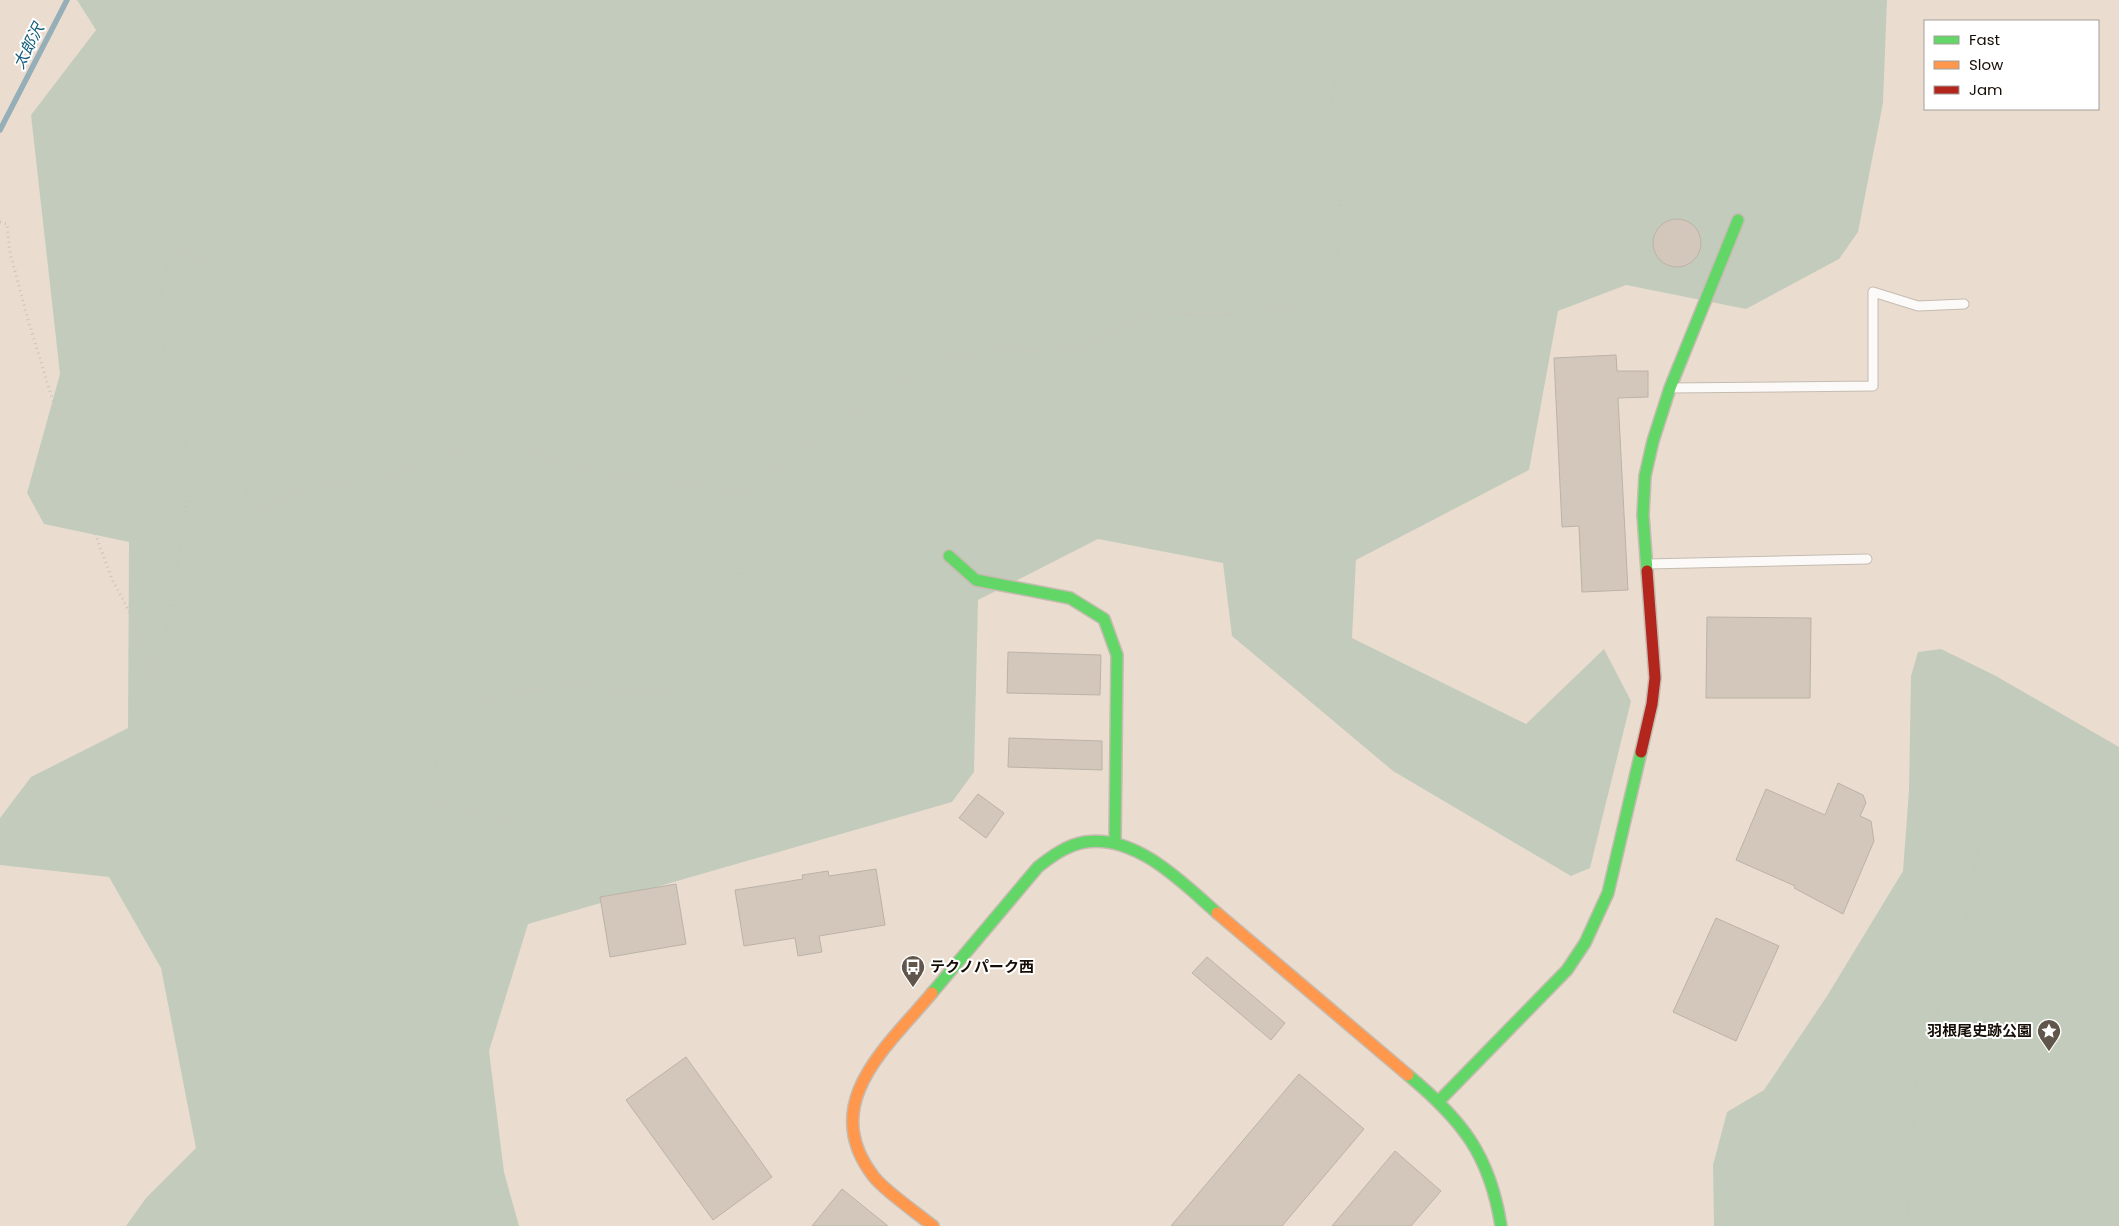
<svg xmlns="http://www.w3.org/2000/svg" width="2119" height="1226" viewBox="0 0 2119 1226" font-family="Poppins,'Noto Sans JP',sans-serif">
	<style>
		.green { fill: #c3ccbc }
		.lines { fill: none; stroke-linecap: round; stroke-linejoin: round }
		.stream { stroke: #96aeb8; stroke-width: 5.5 }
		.building { fill: #d3c7bc; stroke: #bcb2a7 }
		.lane-casing { stroke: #c5bbb1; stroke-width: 11 }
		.fast-casing { stroke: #c5bbb1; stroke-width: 14 }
		.slow-casing { stroke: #c5bbb1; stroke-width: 14 }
		.jam-casing { stroke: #c5bbb1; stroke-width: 14 }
		.path { stroke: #c9c3be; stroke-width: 3; stroke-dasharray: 1 4; stroke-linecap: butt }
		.lane { stroke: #fcfaf8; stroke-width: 9 }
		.fast { stroke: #63d668; stroke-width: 11 }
		.slow { stroke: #ff974d; stroke-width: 11 }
		.jam { stroke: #b3261e; stroke-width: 11 }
		.labels { text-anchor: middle; stroke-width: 4; stroke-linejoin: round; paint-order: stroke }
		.poi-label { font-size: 15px; font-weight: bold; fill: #160e06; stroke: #fff; text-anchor: start }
		.water-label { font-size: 16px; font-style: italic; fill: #135d7b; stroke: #fff }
	</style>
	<rect width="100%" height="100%" fill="#eaddcf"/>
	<path class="green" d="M77,0H1887L1883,103L1858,232L1839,259L1746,309L1626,285L1558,311L1529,470L1356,560L1352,638L1526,724L1604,649L1631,701L1590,868L1571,876L1393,771L1232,636L1223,563L1098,539L978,600L974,772L952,802L528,924L489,1051L504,1172L519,1226H126L146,1198L196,1148L161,968L109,877L0,865V818L31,777L128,728L129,542L44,524L27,493L60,374L31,115L96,30Z
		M1941,649L1996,676L2119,747V1226H1714L1713,1165L1727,1112L1764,1090L1827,996L1903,871L1909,790L1911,676L1918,652Z"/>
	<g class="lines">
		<path class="stream" d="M0,130L67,0"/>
	</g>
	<path class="building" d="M1653 243a24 24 0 1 1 48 0a24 24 0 1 1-48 0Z
		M1616,355L1617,371H1648V397L1618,398L1628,590L1582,592L1579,526L1562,527L1554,358Z
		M1707,617L1811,618L1810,698H1706Z
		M1008,652L1101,655L1100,695L1007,693Z
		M1009,738L1102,741V770L1008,767Z
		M1838,783L1863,795L1866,803L1860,816L1871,821L1874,841L1843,914L1794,888L1795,886L1736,860L1766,789L1825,815Z
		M978,794L1004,813L986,838L959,818Z
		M876,869L885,925L819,936L822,952L798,956L795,938L744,946L735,890L803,879L802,875L828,871L829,876Z
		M676,884L686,944L610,957L600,897Z
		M1716,918L1779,946L1736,1041L1673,1012Z
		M1207,957L1285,1023L1271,1040L1192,973Z
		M686,1057L772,1177L713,1220L626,1100Z
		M1299,1074L1364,1129L1282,1226H1171Z
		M1395,1151L1441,1191L1411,1226H1332Z
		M842,1189L888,1226H812Z"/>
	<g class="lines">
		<g class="lane-casing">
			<path id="lane" d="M1671,388L1873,386V292L1918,306L1964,304
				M1648,564L1867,559"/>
		</g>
		<g class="fast-casing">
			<path id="fast" d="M949,556L976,580L1070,598L1104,619L1117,655L1115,843
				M1647,571L1643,515L1645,476L1653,441L1670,388L1738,220
				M932,993L1038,867C1052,856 1067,845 1085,842C1136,834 1183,883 1217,913
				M1408,1075C1462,1120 1490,1155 1501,1226
				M1439,1101L1567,970L1585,943L1608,893L1641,752"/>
		</g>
		<g class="slow-casing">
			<path id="slow" d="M1217,913L1408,1075
				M932,993C887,1047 817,1104 874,1177C886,1192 917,1213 933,1226"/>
		</g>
		<g class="jam-casing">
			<path id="jam" d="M1641,752L1652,704L1655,678L1647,571"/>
		</g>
		<path class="path" d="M0,222L7,224L10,253L29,323L87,512L112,579L128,609L145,649L155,678L166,628L185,517L188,471L183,424L171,385L157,311L170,255L178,249L200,260L245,381L251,408L254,427L246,494L253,509L267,505L299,489L348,483L391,475L449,452L478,448H517L571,465L612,474L744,492L910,374L933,361L979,352L1016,347L1049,353L1076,347L1112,335L1133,319L1166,313L1210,314L1244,313L1307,303L1325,284L1335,262L1343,221L1334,155L1328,127L1339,52L1362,0
			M560,824H523L461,810L431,798L428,788L438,759L483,702L519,691L585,684L631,692L665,693L688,684L704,671L720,638L735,588L744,543V492
			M1910,1226L1908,1216L1916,1078L1965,927L1979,843"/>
		<use href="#lane" class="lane"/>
		<use href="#fast" class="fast"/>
		<use href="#slow" class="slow"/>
		<use href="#jam" class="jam"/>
	</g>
	<defs>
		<g id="bus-pin" transform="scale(1.25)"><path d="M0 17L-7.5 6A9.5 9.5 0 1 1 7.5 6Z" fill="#60564c" stroke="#fff"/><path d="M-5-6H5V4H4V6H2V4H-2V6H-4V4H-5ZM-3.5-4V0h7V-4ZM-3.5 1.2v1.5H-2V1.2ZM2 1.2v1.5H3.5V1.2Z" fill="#fff"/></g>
		<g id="sight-pin" transform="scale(1.25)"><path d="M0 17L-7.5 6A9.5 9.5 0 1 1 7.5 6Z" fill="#60564c" stroke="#fff"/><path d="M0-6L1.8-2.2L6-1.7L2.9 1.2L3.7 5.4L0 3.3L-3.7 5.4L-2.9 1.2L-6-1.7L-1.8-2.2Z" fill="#fff"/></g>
	</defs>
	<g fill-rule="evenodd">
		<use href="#bus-pin" x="913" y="967"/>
		<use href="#sight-pin" x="2049" y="1031"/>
	</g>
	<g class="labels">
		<g class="poi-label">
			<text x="930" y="972">テクノパーク西</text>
			<text x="2032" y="1036" text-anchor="end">羽根尾史跡公園</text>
		</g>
		<g class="water-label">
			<text transform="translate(28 46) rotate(-63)" y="6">太郎沢</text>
		</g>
	</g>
	<rect x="1924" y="20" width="175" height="90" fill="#ffffff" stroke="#a29f9b"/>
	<rect x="1934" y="36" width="25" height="8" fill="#63d668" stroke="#a29f9b"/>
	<text x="1969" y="45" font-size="15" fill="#160e06">Fast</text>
	<rect x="1934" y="61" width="25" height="8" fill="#ff974d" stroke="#a29f9b"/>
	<text x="1969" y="70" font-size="15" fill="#160e06">Slow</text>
	<rect x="1934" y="86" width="25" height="8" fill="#b3261e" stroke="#a29f9b"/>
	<text x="1969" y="95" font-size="15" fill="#160e06">Jam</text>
</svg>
